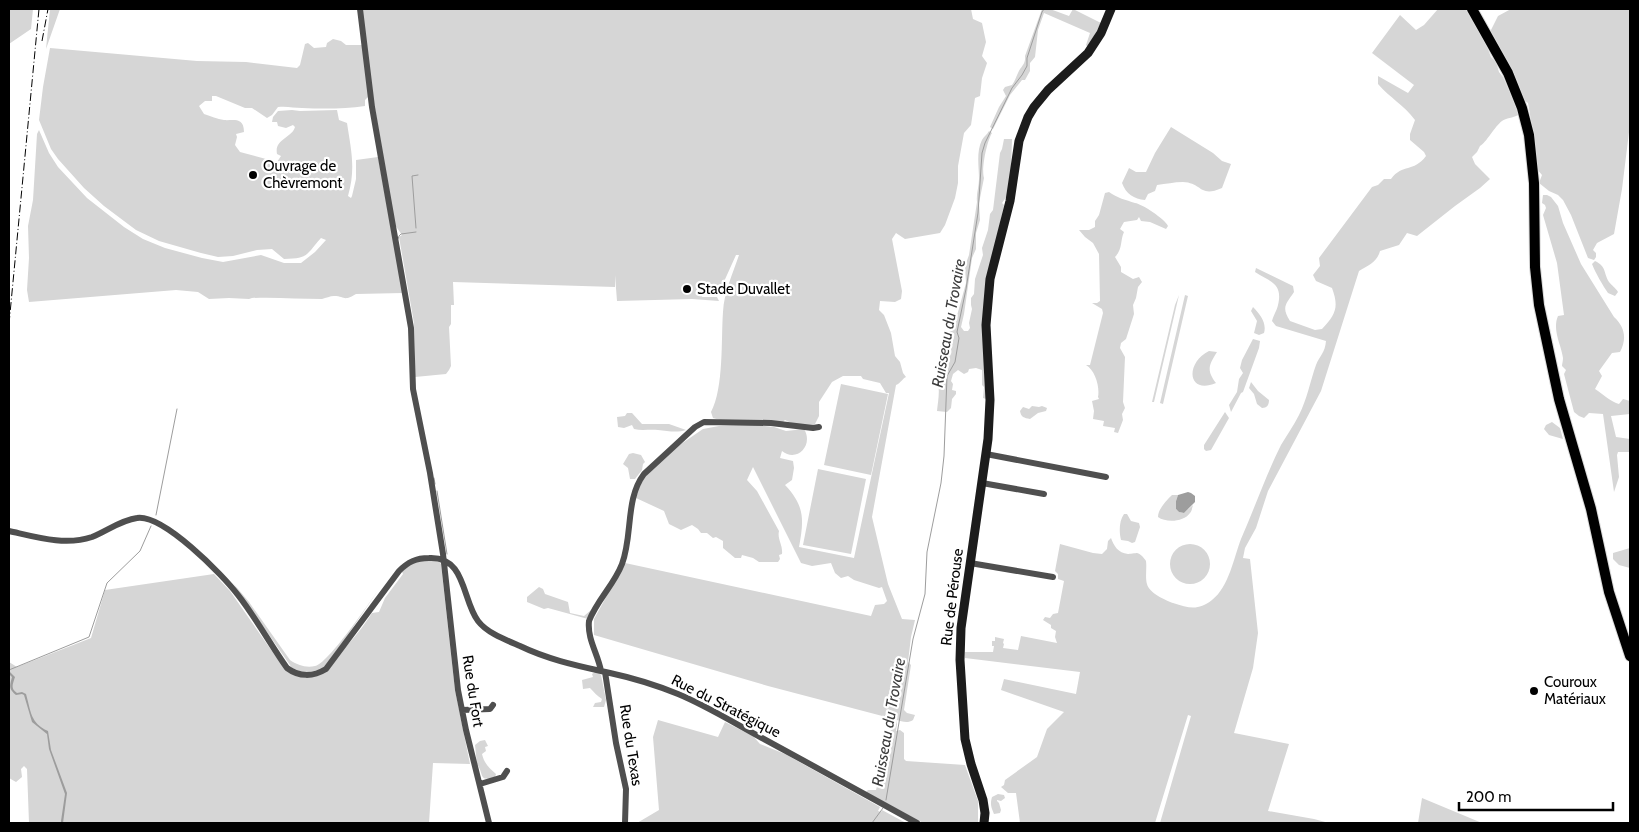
<svg xmlns="http://www.w3.org/2000/svg" width="1639" height="832" viewBox="0 0 1639 832" font-family="Cabin,sans-serif">
	<style>
		.green { fill: #d6d6d6 }
		.water { fill: #9d9d9d }
		.lines { fill: none; stroke-linecap: round; stroke-linejoin: round }
		.stream { stroke: #9d9d9d; stroke-width: 1 }
		.primary-casing { stroke: #dbdbdb; stroke-width: 12 }
		.street { stroke: #4f4f4f; stroke-width: 6 }
		.secondary { stroke: #1c1c1c; stroke-width: 9 }
		.primary { stroke: #000; stroke-width: 10 }
		.rail { stroke: #000; stroke-width: 1; stroke-dasharray: 8 2.5 1 2.5; stroke-linecap: butt }
		.poi-dot { fill: #000; stroke: #fff; stroke-width: 2 }
		.labels { text-anchor: middle; stroke-width: 4.5; stroke-linejoin: round; paint-order: stroke }
		.poi-label { font-size: 15px; fill: #000; stroke: #fff; text-anchor: start }
		.street-label { font-size: 15px; fill: #000; stroke: #fff }
		.water-label { font-size: 16px; font-style: italic; fill: #3e3e3e; stroke: #fff }
	</style>
	<rect width="100%" height="100%" fill="#fff"/>
	<path class="green" d="M9,9H33L31,29L9,44Z
		M50,9H60L46,49Z
		M362,9H971L973,19L982,23L986,42L982,56L987,63L982,78L980,96L975,98L971,125L964,133L958,166V183L955,198L945,225L940,233L905,239L896,233L892,239L902,291L901,299L895,302L880,301L879,310L884,315L891,333L895,356L900,362L903,373L906,377C902,379 901,383 896,385L872,517L888,584L902,619L915,620L911,637L908,662L911,665L904,710L907,713L915,715L913,720C907,724 902,721 896,720L897,724L896,731L900,730L904,733V759L906,761L965,765L978,801V823H923L866,792L868,790H876L881,771L884,751L892,726L890,718L768,686L594,635V619L625,563L871,616L875,605L884,604L887,601L882,587L879,588L854,580L848,576L841,578L835,573L831,563L812,566L801,563L753,467L747,480L757,491L779,531C777,539 783,545 782,554L779,555L780,559L778,562H759L753,558L742,555L741,558H735L723,548V541L716,537L713,538L707,533H701L698,529L692,525L681,530L669,524L664,511L636,498L641,483L651,470L678,446L703,429L719,426L756,425L774,427L786,431L804,429C814,445 797,463 782,451L780,458L793,461L794,468L792,480L785,485C805,506 804,520 799,547L854,558L889,393H886L880,383L863,379L861,376H843L832,382L819,402V416L815,424L810,426L795,425L785,420L782,423L720,420L713,418L711,412C724,388 721,339 723,312C724,292 733,273 739,255H736L722,286L704,283L702,297H717L719,301L692,299L617,301L615,275V287L453,282L454,305H451V324L449,327L451,366L449,370L446,374L415,377L414,323L399,237L402,235L395,225L373,98Z
		M1042,9H1050L1069,16L1073,9L1101,23L1088,47L1086,45L1090,33L1044,13L1038,30L1035,57L1030,63V71L1025,80H1022L1010,95L993,129L990,127L999,107L1006,96L1003,90L1005,87L1012,85C1015,81 1016,77 1018,73C1021,66 1026,64 1025,56Z
		M1438,9H1466L1484,39L1491,57L1496,62L1499,72L1503,77L1517,108L1518,115C1513,118 1506,118 1502,121C1495,126 1486,143 1480,146L1477,152L1472,157L1475,164L1490,179L1480,188L1455,206L1417,236L1407,233L1399,245L1380,251C1377,262 1369,265 1359,271L1321,391L1268,491L1256,528L1245,548L1243,558L1250,559L1258,633L1253,668L1234,733L1289,744L1268,811L1314,819L1329,823H1160L1191,716L1188,715L1155,823H1020L1016,793H1008L1001,787L1004,785L1005,780L1037,757L1047,729L1064,712L1001,690L1004,679L1076,694L1080,672L965,658V652H993L994,646H992V641H995V637L1004,639L1003,643L1004,644L1003,648L1018,650L1021,636L1057,643L1055,637L1056,631L1051,628V625L1043,620L1045,617L1050,618L1053,614L1058,613L1064,581L1058,579V574L1055,571L1060,544L1093,553L1102,554L1107,549L1108,541L1111,538C1114,546 1118,553 1128,554C1129,554 1136,553 1137,553C1141,554 1144,558 1146,561C1147,568 1145,577 1147,584C1149,593 1165,600 1173,603C1189,608 1198,611 1212,600C1229,587 1234,557 1241,539C1255,507 1266,475 1281,445C1287,435 1294,425 1299,415C1307,399 1310,382 1316,365C1320,355 1325,353 1326,341L1276,326L1272,321C1274,314 1277,310 1278,305C1283,284 1271,282 1255,272L1256,268L1293,286L1294,292C1286,304 1281,307 1290,321L1315,330L1322,329C1336,314 1339,307 1332,288L1316,281L1313,275L1320,266L1319,258L1372,187L1378,185L1384,179H1391C1403,163 1413,173 1426,156L1424,152L1410,140V134L1415,120C1404,105 1390,98 1378,84V76L1408,93L1414,85L1372,53L1400,15L1416,30L1424,25Z
		M1511,9H1630V124L1622,189L1614,234L1597,243L1593,250L1596,253V257L1594,260L1588,258L1571,215L1563,200L1558,195L1549,191L1539,183L1542,175L1536,168L1534,138L1528,103L1525,101L1490,32L1498,16Z
		M333,39L341,41L346,45H362L369,96L365,100V106C345,109 323,109 302,108C294,108 287,106 278,107L272,115L267,118L252,108H245L216,96H212V101H205L199,106L204,114C211,116 217,119 224,120C232,121 244,116 244,132L236,134L237,137L235,145L240,152L277,162L281,156L277,154C274,139 292,138 295,127L293,125L286,128L278,126L277,122H272L273,117L278,111L292,110L300,111L337,110L339,120L347,123C351,150 356,168 348,196L351,198L352,196L356,179V160L378,157L403,293L356,294C343,302 345,296 334,296C330,296 326,298 322,299C299,299 276,297 252,298L249,299L229,298L209,299L198,292L176,290L29,302L27,290L29,258L28,226L33,200L37,134L39,130L49,153L58,167L87,198L124,227L143,239L165,248L202,258L223,262L261,255L284,263H301L315,252L326,240L321,238C305,256 309,258 284,259L272,249L257,250L233,256L218,257L201,253L159,241L136,230L104,206L84,188L58,159L51,149L39,120L43,87L50,48L197,61L246,62L297,68L300,65L305,44L308,43L314,48L326,47L327,43Z
		M1171,127L1213,153L1222,161L1231,164L1222,188C1199,198 1203,183 1183,182C1174,182 1166,184 1157,185L1155,191L1148,194L1145,200C1134,199 1126,194 1122,183L1129,168L1136,172H1146L1155,153Z
		M989,131L992,133C987,141 981,169 984,178L979,203L980,220L976,233V249L972,258L964,314L961,327L964,331H968L970,328L969,323L972,309L971,305V298L974,294L975,279L983,255L982,248L988,230L990,214L993,210L1000,153L1002,149L1004,139H1012L1011,171L1007,196L1002,203L1004,205L993,256L986,399L983,398L984,387L982,385V370L976,368L969,369L968,372L964,374L958,370L953,374L951,381L953,384L952,390L956,391V394L952,399L951,408L947,412L937,411C938,400 941,388 936,378L942,337L946,333L953,330L966,283L965,266L969,255L977,202C976,194 979,187 979,179C979,166 976,152 982,140C984,136 987,135 989,131Z
		M1109,192C1117,198 1126,200 1135,203C1142,204 1165,219 1168,226L1166,229L1150,222L1141,221L1139,217L1137,220L1124,222L1120,229L1124,232C1120,240 1123,249 1115,257L1121,267V272L1133,279L1139,277L1142,282L1138,287L1136,298L1133,305L1134,314L1126,339L1121,343L1120,348L1125,357L1123,402L1125,408L1122,414L1123,420L1118,433L1114,432L1115,428L1103,426L1104,421L1093,419L1094,411L1092,401L1099,399L1098,397C1100,387 1095,370 1086,365H1090L1103,313L1102,309L1092,303H1097L1100,301L1099,254L1093,243L1085,237L1079,230H1089L1095,227V221L1099,215L1105,193Z
		M1543,195H1547L1551,197L1558,206L1563,223L1581,264L1614,317C1625,327 1627,339 1620,352L1612,353L1599,371L1602,376L1595,389C1603,394 1611,402 1619,404L1623,399L1630,401V414L1611,416L1616,437L1630,439V452H1618L1617,455L1619,477L1614,492L1603,414L1589,413L1584,418L1579,416L1574,412L1564,374L1566,370L1562,366C1562,364 1563,361 1563,358C1561,344 1552,330 1558,316L1564,315L1557,263L1543,215L1546,208L1545,205L1542,203Z
		M1595,261C1607,267 1603,272 1609,282C1612,286 1615,287 1618,292L1615,296L1608,293C1603,286 1595,272 1592,264Z
		M1179,295L1154,402H1152L1175,305Z
		M1185,295L1188,296L1163,404L1160,403Z
		M1253,307C1260,314 1267,323 1264,333L1259,335L1254,333L1257,321L1251,311Z
		M1253,339L1260,341L1259,348L1243,392L1241,393L1231,412L1229,405L1237,392L1239,379L1243,373L1240,368L1242,360Z
		M1209,351L1217,352C1209,365 1206,370 1216,383C1187,395 1185,363 1209,351Z
		M1251,382L1258,391L1269,400C1269,405 1267,408 1262,408L1257,404L1254,394L1249,388Z
		M841,384L888,394L871,475L824,465Z
		M1032,406L1039,407L1042,406L1047,408L1046,411L1038,413L1030,419C1024,418 1021,417 1020,411L1023,407L1029,409Z
		M1225,412L1229,418L1211,450L1206,451L1204,449V445Z
		M627,413H632L642,424H669L686,430C677,433 668,431 658,430C650,429 642,431 634,429L632,425L624,428L618,427L617,417L625,416Z
		M1552,422L1560,428L1563,439L1549,435L1544,429L1546,425Z
		M633,453L641,455L645,462L643,464L642,470L635,479H630L628,468L623,464L629,454Z
		M818,469L866,479L851,554L803,545Z
		M1172,495H1178L1176,501V509L1179,512L1184,513L1193,505C1192,508 1192,511 1190,513C1184,522 1166,523 1158,517C1158,509 1166,501 1172,495Z
		M1124,514H1127L1131,521L1139,523L1140,527L1135,542L1132,543L1128,541L1121,540C1119,532 1119,521 1124,514Z
		M1170 564a20 20 0 1 1 40 0a20 20 0 1 1-40 0Z
		M1630,548V568L1619,565L1613,559V553Z
		M417,561H438L441,564L455,690L470,764L433,763L429,823H29L27,769L24,766L21,769L22,777L16,782L9,778V662L17,667L91,638L105,590L214,574L230,591L276,657L289,672L311,677C338,656 353,642 372,613L379,612L385,598L403,574L402,572L409,565Z
		M233,583L249,602L290,660C297,665 306,668 315,666C328,664 369,603 379,589L345,639L323,669L305,673L292,668Z
		M539,587L543,589L545,594L568,602L570,613L584,616L591,610L588,619L548,608L544,609L527,602V597Z
		M595,672H598L601,675L606,700L604,707H593L595,703L601,702L602,699C597,696 594,692 590,688L583,689L582,680L593,677L592,674Z
		M658,720L718,737L725,722L753,736L760,744L785,754L880,807L878,811L881,812L882,810L906,823H637L659,810L653,737Z
		M485,740L488,746L485,747L486,751L482,754C484,763 489,768 496,774L495,777C478,783 484,773 477,764L475,745L480,741Z
		M998,794L1004,795L1005,798L1001,801L997,800V801L999,803L1001,810L1000,813L994,814C991,807 990,804 992,797Z
		M1422,798L1482,823H1418Z"/>
	<path class="water" d="M1188,492L1191,493L1195,496V502L1184,513L1179,512L1176,509V501L1178,495Z
		M9,671L15,677C13,684 10,688 17,693L22,692L26,694C31,711 30,723 48,731L51,750L67,793L63,823H61V821L65,794L49,749L47,734L32,722L24,695L22,694L16,695C8,689 10,685 12,677L9,674Z"/>
	<g class="lines">
		<path class="stream" d="M416,228L412,176L418,175
			M398,239L399,236L401,234L416,232
			M434,478L435,484
			M437,491L447,554
			M156,515L177,409
			M9,670L89,637L107,583L140,551L151,526
			M886,800L913,639L925,594L927,552L941,483L944,456L947,376L955,362L959,338L957,332L966,289L978,213L982,153L985,143L1012,88L1022,75L1027,66V58L1042,12L1044,9
			M872,823L883,808"/>
		<g class="primary-casing">
			<path id="primary" d="M1472,9L1508,73L1522,108L1529,135L1534,183L1535,267L1539,305L1559,399L1591,509L1609,592L1630,656"/>
		</g>
		<path class="street" d="M360,9L372,107L411,328L413,389L430,473L443,554L458,690L466,730L489,823
			M986,454L1106,477
			M982,483L1044,494
			M9,531C36,537 65,546 92,537C107,531 121,520 137,518C163,514 223,575 238,595C256,618 270,644 287,668C299,677 313,677 326,669L399,571C408,562 416,558 429,558C466,556 462,600 478,621C487,633 506,640 520,646C549,660 579,666 610,673C633,678 656,685 678,694C707,706 734,723 762,738C814,766 866,795 917,823
			M970,563L1053,577
			M601,671C598,654 587,639 589,621C597,600 614,585 622,564C633,535 625,499 644,474L695,427L704,422L771,423L813,428L819,427
			M605,672L616,743L626,789L625,823
			M462,710L490,709L493,705
			M480,784L503,777L507,771"/>
		<path class="secondary" d="M984,823L985,813L983,800L971,764L965,739L960,660L961,628L988,439L990,400L986,325L990,279L1010,201L1019,141L1028,117L1034,107L1048,90L1088,53L1101,33L1111,9"/>
		<use href="#primary" class="primary"/>
		<path class="rail" d="M42,41L48,9
			M9,324L39,9"/>
	</g>
	<g class="poi-dot">
		<circle cx="253" cy="175" r="5"/>
		<circle cx="687" cy="289" r="5"/>
		<circle cx="1534" cy="691" r="5"/>
	</g>
	<g class="labels">
		<g class="poi-label">
			<text x="263" y="171">Ouvrage de<tspan x="263" dy="17">Chèvremont</tspan></text>
			<text x="697" y="294">Stade Duvallet</text>
			<text x="1544" y="687">Couroux<tspan x="1544" dy="17">Matériaux</tspan></text>
		</g>
		<g class="street-label">
			<text transform="translate(952 597) rotate(-83)" y="5">Rue de Pérouse</text>
			<text transform="translate(473 691) rotate(81)" y="5">Rue du Fort</text>
			<text transform="translate(726 706) rotate(27)" y="5">Rue du Stratégique</text>
			<text transform="translate(631 745) rotate(81)" y="5">Rue du Texas</text>
		</g>
		<g class="water-label">
			<text transform="translate(948 323) rotate(-80)" y="6">Ruisseau du Trovaire</text>
			<text transform="translate(888 722) rotate(-80)" y="6">Ruisseau du Trovaire</text>
		</g>
	</g>
	<rect width="1639" height="832" fill="none" stroke="#000000" stroke-width="20"/>
	<path d="M1459 802v8h154v-8" fill="none" stroke="#000000" stroke-width="2.5"/>
	<text x="1466" y="802" font-size="15" fill="#000000" stroke="#ffffff" stroke-width="4" paint-order="stroke">200 m</text>
</svg>
